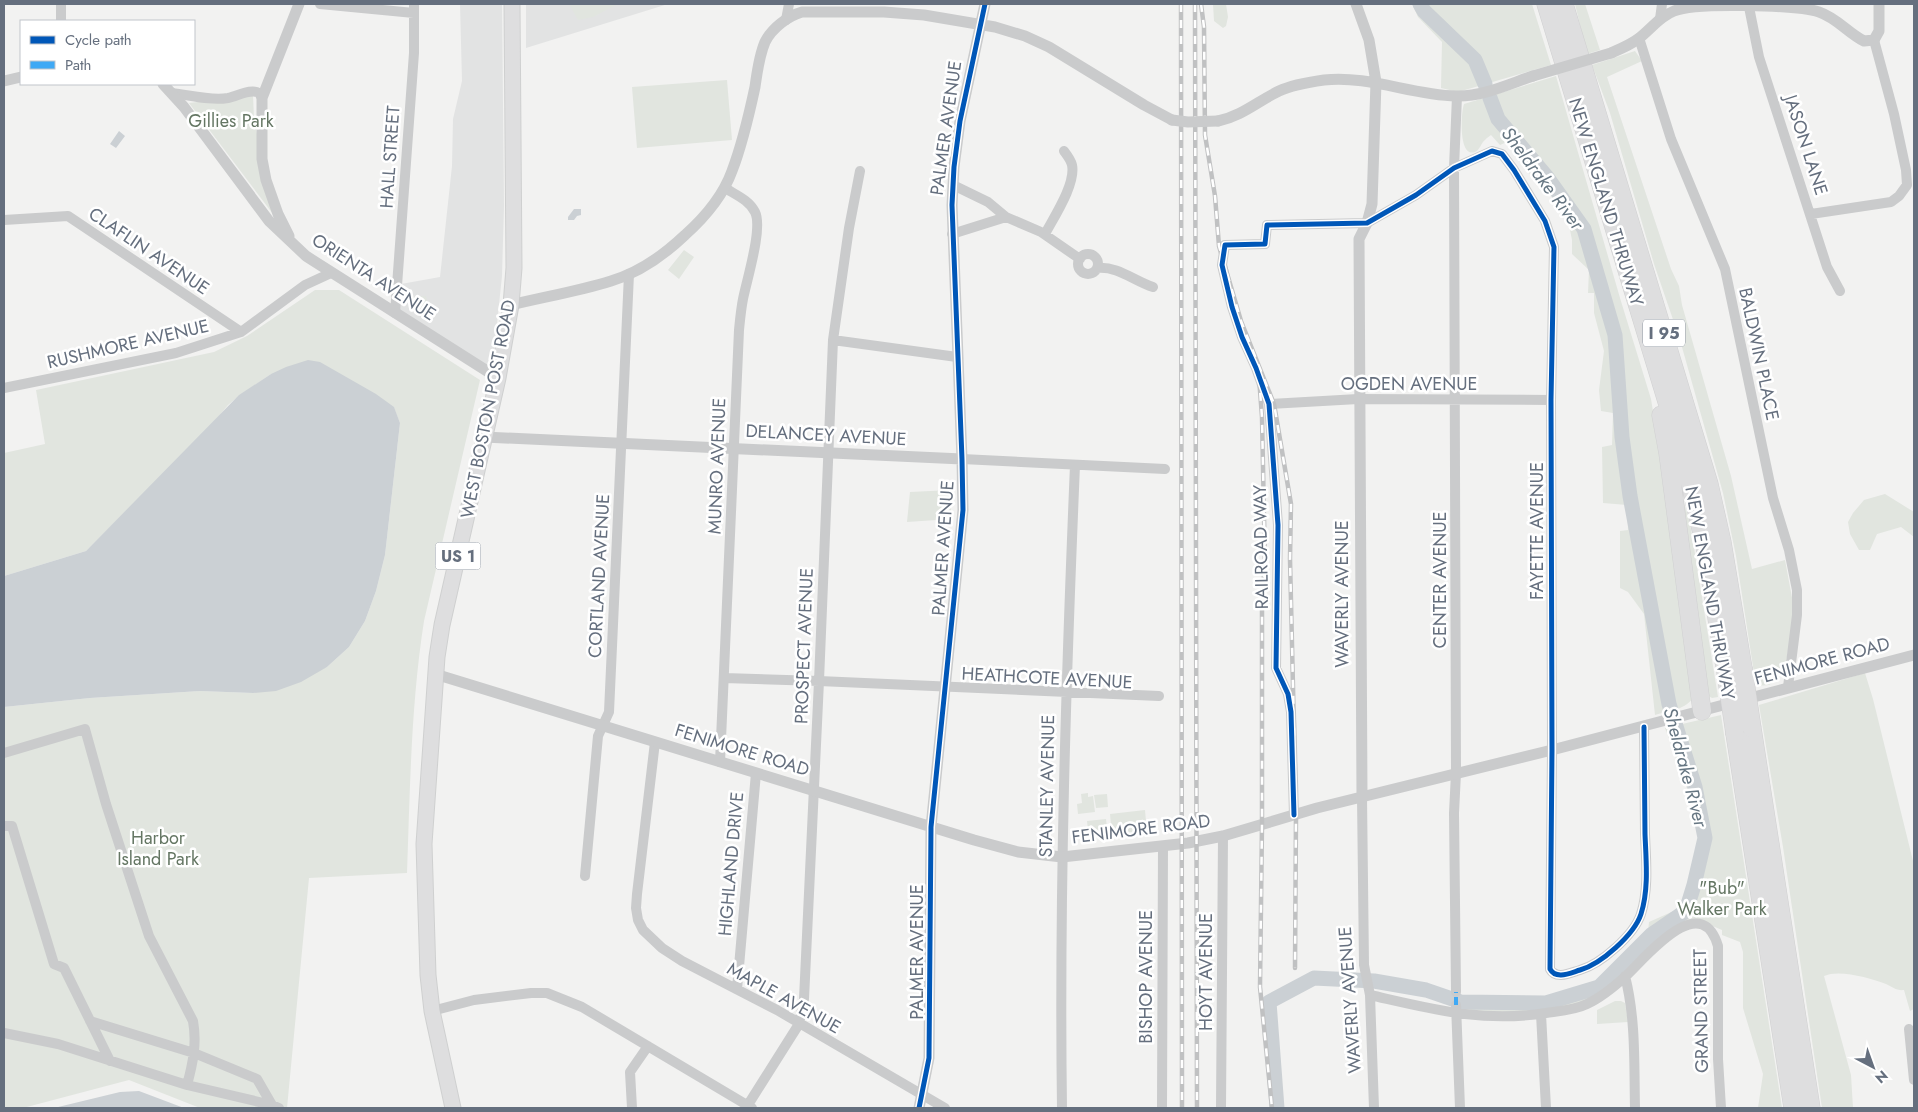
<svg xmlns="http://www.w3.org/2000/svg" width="1918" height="1112" viewBox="0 0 1918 1112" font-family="Jost,sans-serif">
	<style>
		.built { fill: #e2e3e3 }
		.green { fill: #e1e5df }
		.water { fill: #cbd0d4 }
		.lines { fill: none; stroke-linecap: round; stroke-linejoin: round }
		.river { stroke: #cbd0d4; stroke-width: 15 }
		.primary-casing { stroke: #cfd0d0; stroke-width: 17 }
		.motorway-casing { stroke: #d0d0d1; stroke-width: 19 }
		.minor { stroke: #cacbcc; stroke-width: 10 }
		.tertiary { stroke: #cacbcc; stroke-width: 11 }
		.primary { stroke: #dededf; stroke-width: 15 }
		.motorway { stroke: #dededf; stroke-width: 18 }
		.rail-casing { stroke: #c0c1c2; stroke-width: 4.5 }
		.rail { stroke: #fff; stroke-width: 2.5; stroke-dasharray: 8; stroke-linecap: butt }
		.motorway-bridge-casing { stroke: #d0d0d1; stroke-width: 19; stroke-linecap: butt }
		.tertiary-bridge { stroke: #cacbcc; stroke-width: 11 }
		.motorway-bridge { stroke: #dededf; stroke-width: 18 }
		.quiet { stroke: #3fa9f5; stroke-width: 4; stroke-dasharray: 8 4; stroke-linecap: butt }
		.cycleway-casing { stroke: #fff; stroke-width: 8 }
		.cycleway { stroke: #0057b8; stroke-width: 5 }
		.labels { text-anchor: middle; stroke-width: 5; stroke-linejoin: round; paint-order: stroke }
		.shield { fill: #fff; stroke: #939aa5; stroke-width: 1 }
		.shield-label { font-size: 16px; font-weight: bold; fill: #656f7e }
		.park-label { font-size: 18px; fill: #647663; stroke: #fff }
		.street-label { font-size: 18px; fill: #656f7e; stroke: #fff }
		.water-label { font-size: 19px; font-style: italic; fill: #667682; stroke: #fff }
	</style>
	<rect width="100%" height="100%" fill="#f2f2f1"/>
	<path class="built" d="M460,4H502L504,206L502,276L492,370L399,313L401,284L440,277L452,166L453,119L462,81Z
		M526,4H668L526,48Z"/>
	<path class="green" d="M569,4H618L593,17L578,20Z
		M1213,4H1226L1228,17L1226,26L1223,28L1214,21Z
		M1412,4H1532L1551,65L1458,92L1441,88L1442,42L1418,17Z
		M1575,4H1585L1600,50L1587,54Z
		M1635,51L1642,61L1607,77L1671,269L1679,286L1682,305L1731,476L1752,569L1785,560L1793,603L1792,628L1785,668L1775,681L1769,685L1756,686L1736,556L1723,493L1680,340L1654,264L1610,113L1592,65Z
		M1556,76L1620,298L1651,399L1668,503L1694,696C1687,710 1668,711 1655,715L1644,614L1628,592L1620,588V531L1628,530L1627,505L1603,503L1602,447L1612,445L1613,413L1601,411L1599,390L1604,351L1594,313V293H1588L1589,270L1572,254V240L1568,220L1556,200L1540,188L1507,142L1500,145L1491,135C1489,137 1486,138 1485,140C1481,143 1480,150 1475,152C1458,158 1461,112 1464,104Z
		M727,80L732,140L637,148L632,87Z
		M253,95L254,119L273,214L189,103Z
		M684,250L694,257L679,279L668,270Z
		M315,290H339L480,380L424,621C411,704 410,789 407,873L309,878L287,1108H200L129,1080L23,1108H4V707L90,698L200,691L253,693L327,667L349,647L365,621L376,591L385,555L400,423L394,408L271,374L240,395L228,405L209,428L86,551L4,576V453L45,444L36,390L214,352L247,336Z
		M426,296L430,313H417L411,308V297Z
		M951,490V519L907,522L910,492Z
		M1681,493L1690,523L1718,697L1712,698L1707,695Z
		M1885,494L1914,512V537L1901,527L1877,534L1870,550H1859L1850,534L1848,522L1853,513L1864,500Z
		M1865,673L1873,699L1914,865V1009L1910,1011L1904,990C1897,991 1892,987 1886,984C1870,978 1839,969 1824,976L1851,1075L1853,1108H1822L1783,847L1759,705Z
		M1721,715L1782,1108H1758L1763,1074L1743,1008V952L1740,942L1722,935V930L1696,919L1622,978L1583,1004L1521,1013L1472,1011L1462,1003L1459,993L1468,1000H1544L1596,982L1648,932L1649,922L1685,906L1701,834L1695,802L1690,797L1665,728Z
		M1088,793V797L1093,796L1095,812L1078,814L1077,804L1082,803L1081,794Z
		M1107,794L1108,807L1096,808L1094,795Z
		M1145,810L1147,833L1112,836L1110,814Z
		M1106,819L1108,837L1089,839L1087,821Z
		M1615,1001H1621L1625,1003L1628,1022L1597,1024V1010Z"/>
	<path class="water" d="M119,131L125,136L116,148L110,144Z
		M574,209H581V215L577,216L574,220H568V217Z
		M308,360L320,362L376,394L394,407L400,423L385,555L376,591L365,621L349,647L327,667L301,682L276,691L253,693L200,691L90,698L4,707V576L86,551L239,395L271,374L286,367Z
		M139,1091L184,1108H54L120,1092Z"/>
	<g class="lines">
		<path class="river" d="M1420,4L1424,11L1475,60L1485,84
			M1277,1108L1269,1002L1314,978L1374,981L1426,990L1461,1002L1546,1003L1599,987L1651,935L1686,911L1694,885L1705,838L1695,787L1669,704L1630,496L1622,437L1615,335L1584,229L1547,177L1498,119L1490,98"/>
		<g class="primary-casing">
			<path id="primary" d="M453,1108L432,1011L428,975L424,844L437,657L442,625L498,378L511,305L514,268L512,4"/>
		</g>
		<g class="motorway-casing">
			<path id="motorway" d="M1546,4L1685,461L1705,546L1726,673
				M1564,4L1709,484L1722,542L1743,668
				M1661,415L1668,453L1702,711
				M1752,728L1811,1108
				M1735,734L1793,1108"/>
		</g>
		<path class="minor" d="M61,4V21
			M320,4L414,13
			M1749,7L1759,57L1827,267L1840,291
			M1660,19L1662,4
			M786,20L789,4
			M1639,38L1671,139L1725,269L1773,498L1789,550L1797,590V615L1788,687
			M172,93C190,95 210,101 228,98C238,96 251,88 259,93L262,98
			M953,185L988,202L1006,217L1041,232L1080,259
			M1811,214L1891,202L1899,196L1907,185L1906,170L1894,114L1874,40
			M4,220L68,216L241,332
			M952,234L1006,217
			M1045,234C1054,217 1076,184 1072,165C1071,160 1067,155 1064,151
			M1078 264a10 10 0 1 1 20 0a10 10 0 1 1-20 0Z
			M1097,268C1118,266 1134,281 1153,287
			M395,313L414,53V4
			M833,340L957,357
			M4,388L176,353L241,332L305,285L331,273
			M1269,404L1358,399L1551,400
			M962,459L1165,469
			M724,678L819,681L1159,696
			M655,742L637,894L636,908L638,920L643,930L662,948L682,961L777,1010L945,1108
			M4,753L85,729L106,804L149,936L193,1021C197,1043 193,1063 187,1085
			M720,762L739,330C740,320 741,309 743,299C747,279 763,228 755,212C749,200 736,195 725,188
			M1362,797L1364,965L1370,995L1374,1108
			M1294,815L1291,712L1288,694L1276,668L1278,525L1269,404L1256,368L1242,337L1232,307L1222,265L1225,245L1265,244L1267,225L1367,223L1416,195L1454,168L1492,151L1502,154L1514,170L1545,221L1554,247L1551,400L1552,750L1550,969C1556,980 1570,973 1580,970C1601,964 1634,935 1641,914C1649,889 1646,860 1645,834C1645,798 1644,762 1644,727
			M4,826H12L54,964L64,968L110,1061
			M585,876L598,736L609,712L629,274
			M1625,976C1636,1019 1634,1065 1635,1108
			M737,989L756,773
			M1456,992L1454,813L1456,773L1454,168L1457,96
			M1370,995C1432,1009 1482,1023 1546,1013C1560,1011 1575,1010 1587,1004C1602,997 1615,986 1627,975C1647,956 1701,889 1718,946V1059L1721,1108
			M1456,1005L1460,1108
			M432,1011L474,1000L531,993H547L582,1007L752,1108
			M1541,1014L1546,1108
			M90,1021L194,1053L257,1079L272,1105
			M1909,1029L1914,1080
			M4,1033L58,1044L187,1085L272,1105L279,1108
			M632,1108L630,1072L648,1046
			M746,1108L799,1024L804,999L819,681L833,340L849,228L860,171
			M1062,1108C1059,893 1066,680 1075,465
			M1162,1108L1163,846
			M1221,1108L1223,836"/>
		<path class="tertiary" d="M1356,4L1369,40L1376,82L1372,204L1367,223L1359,239L1362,797
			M1611,53C1620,49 1630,45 1638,39C1651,29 1659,17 1674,11C1694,2 1797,5 1819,12C1837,18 1848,33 1864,41L1874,40L1879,31V4
			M4,81L21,77
			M163,84L184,107L269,221L306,256L498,378
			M1218,121C1242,116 1258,101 1279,91C1292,85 1310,82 1324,80C1369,75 1411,95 1456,96C1482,97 1509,84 1533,76
			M289,236L278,214L266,180L262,159V98L299,4
			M511,305C544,297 579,291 611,281C638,273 665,254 685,235C704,218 723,196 732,171C742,145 749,115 755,87C757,73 759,56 765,42C772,28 788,16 802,12H884L924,15L995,27L1025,36L1049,47L1144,105L1172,120
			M484,437L962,459
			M435,674L974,840L1018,852L1062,857L1188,843L1223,836L1317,808L1552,750L1914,655
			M919,1108L929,1058L931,827L963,510L962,459L952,205L954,167L960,121L985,4"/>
		<use href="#primary" class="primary"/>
		<use href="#motorway" class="motorway"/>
		<g class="rail-casing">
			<path id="rail" d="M1181,4L1182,1108
				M1195,4L1197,1108
				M1201,4L1204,27L1205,135L1215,196L1219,246L1241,321L1274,404L1291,504L1290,559L1296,814L1295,968
				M1259,377L1262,417L1265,566L1262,594V824L1260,987L1272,1108"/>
		</g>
		<use href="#rail" class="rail"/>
		<g class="motorway-bridge-casing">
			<path id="motorway-bridge" d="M1743,668L1752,728
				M1726,673L1735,734"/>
		</g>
		<path class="tertiary-bridge" d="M1533,76L1611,53
			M1172,120L1188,122L1218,121"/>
		<use href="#motorway-bridge" class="motorway-bridge"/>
		<path class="quiet" d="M1456,1005V992"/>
		<g class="cycleway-casing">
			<path id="cycleway" d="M1294,815L1291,712L1288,694L1276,668L1278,525L1269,404L1256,368L1242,337L1232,307L1222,265L1225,245L1265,244L1267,225L1367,223L1416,195L1454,168L1492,151L1502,154L1514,170L1545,221L1554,247L1551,400L1552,750L1550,969C1556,980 1570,973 1580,970C1601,964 1634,935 1641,914C1649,889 1646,860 1645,834C1645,798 1644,762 1644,727
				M919,1108L929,1058L931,827L963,510L962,459L952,205L954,167L960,121L985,4"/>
		</g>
		<use href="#cycleway" class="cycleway"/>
	</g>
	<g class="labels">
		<g class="shield">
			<rect x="1643" y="319.5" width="42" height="27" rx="4"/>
			<rect x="435.5" y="542.5" width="45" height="27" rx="4"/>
		</g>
		<g class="shield-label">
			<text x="1664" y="339">I 95</text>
			<text x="458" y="562">US 1</text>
		</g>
		<g class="park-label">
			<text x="231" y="127">Gillies Park</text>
			<text x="158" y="844">Harbor<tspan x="158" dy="21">Island Park</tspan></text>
			<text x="1722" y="894">"Bub"<tspan x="1722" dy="21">Walker Park</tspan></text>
		</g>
		<g class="street-label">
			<text transform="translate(946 128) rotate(-82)" y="6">PALMER AVENUE</text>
			<text transform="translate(1806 145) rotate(72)" y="6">JASON LANE</text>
			<text transform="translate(390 157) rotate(-86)" y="6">HALL STREET</text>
			<text transform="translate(1606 202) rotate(73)" y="6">NEW ENGLAND THRUWAY</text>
			<text transform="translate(149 251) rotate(34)" y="6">CLAFLIN AVENUE</text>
			<text transform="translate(374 277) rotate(33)" y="6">ORIENTA AVENUE</text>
			<text transform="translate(128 344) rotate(-13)" y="6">RUSHMORE AVENUE</text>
			<text transform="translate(1759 354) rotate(78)" y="6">BALDWIN PLACE</text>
			<text x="1409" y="390">OGDEN AVENUE</text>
			<text transform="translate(488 409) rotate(-79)" y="6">WEST BOSTON POST ROAD</text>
			<text transform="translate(826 435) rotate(3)" y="6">DELANCEY AVENUE</text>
			<text transform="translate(717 466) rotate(-88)" y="6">MUNRO AVENUE</text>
			<text transform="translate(1537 531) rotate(-90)" y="6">FAYETTE AVENUE</text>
			<text transform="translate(1261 547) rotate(-91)" y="6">RAILROAD WAY</text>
			<text transform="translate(943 548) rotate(-86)" y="6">PALMER AVENUE</text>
			<text transform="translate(599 576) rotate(-87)" y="6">CORTLAND AVENUE</text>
			<text transform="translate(1440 580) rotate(-90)" y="6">CENTER AVENUE</text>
			<text transform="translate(1710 593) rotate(80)" y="6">NEW ENGLAND THRUWAY</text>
			<text transform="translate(1342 594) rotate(-90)" y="6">WAVERLY AVENUE</text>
			<text transform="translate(804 646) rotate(-88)" y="6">PROSPECT AVENUE</text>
			<text transform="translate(1822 661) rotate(-15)" y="6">FENIMORE ROAD</text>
			<text transform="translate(1047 678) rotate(3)" y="6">HEATHCOTE AVENUE</text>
			<text transform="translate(742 750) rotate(17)" y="6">FENIMORE ROAD</text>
			<text transform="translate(1047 786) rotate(-89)" y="6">STANLEY AVENUE</text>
			<text transform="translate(1141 829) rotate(-7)" y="6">FENIMORE ROAD</text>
			<text transform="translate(731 864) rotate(-85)" y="6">HIGHLAND DRIVE</text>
			<text transform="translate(917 952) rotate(-90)" y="6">PALMER AVENUE</text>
			<text transform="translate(1206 972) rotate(-90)" y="6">HOYT AVENUE</text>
			<text transform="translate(1146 977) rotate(-90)" y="6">BISHOP AVENUE</text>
			<text transform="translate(784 998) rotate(29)" y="6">MAPLE AVENUE</text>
			<text transform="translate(1350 1000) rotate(-94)" y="6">WAVERLY AVENUE</text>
			<text transform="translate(1701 1011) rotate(-91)" y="6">GRAND STREET</text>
		</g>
		<g class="water-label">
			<text transform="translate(1543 178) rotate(53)" y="7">Sheldrake River</text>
			<text transform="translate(1686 767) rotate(75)" y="7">Sheldrake River</text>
		</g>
	</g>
	<rect width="1918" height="1112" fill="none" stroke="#656f7e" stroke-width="10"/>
	<rect x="20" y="20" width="175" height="65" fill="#ffffff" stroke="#c1c5cb"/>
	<rect x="30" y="36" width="25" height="8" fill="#0057b8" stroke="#c1c5cb"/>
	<text x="65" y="45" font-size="15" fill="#656f7e">Cycle path</text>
	<rect x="30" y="61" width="25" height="8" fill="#3fa9f5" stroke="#c1c5cb"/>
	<text x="65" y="70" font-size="15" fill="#656f7e">Path</text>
	<g transform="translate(1873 1067) rotate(139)" stroke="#ffffff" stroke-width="4" paint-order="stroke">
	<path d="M0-4L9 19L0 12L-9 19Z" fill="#656f7e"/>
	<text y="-8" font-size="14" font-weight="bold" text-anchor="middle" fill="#656f7e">N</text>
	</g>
</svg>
